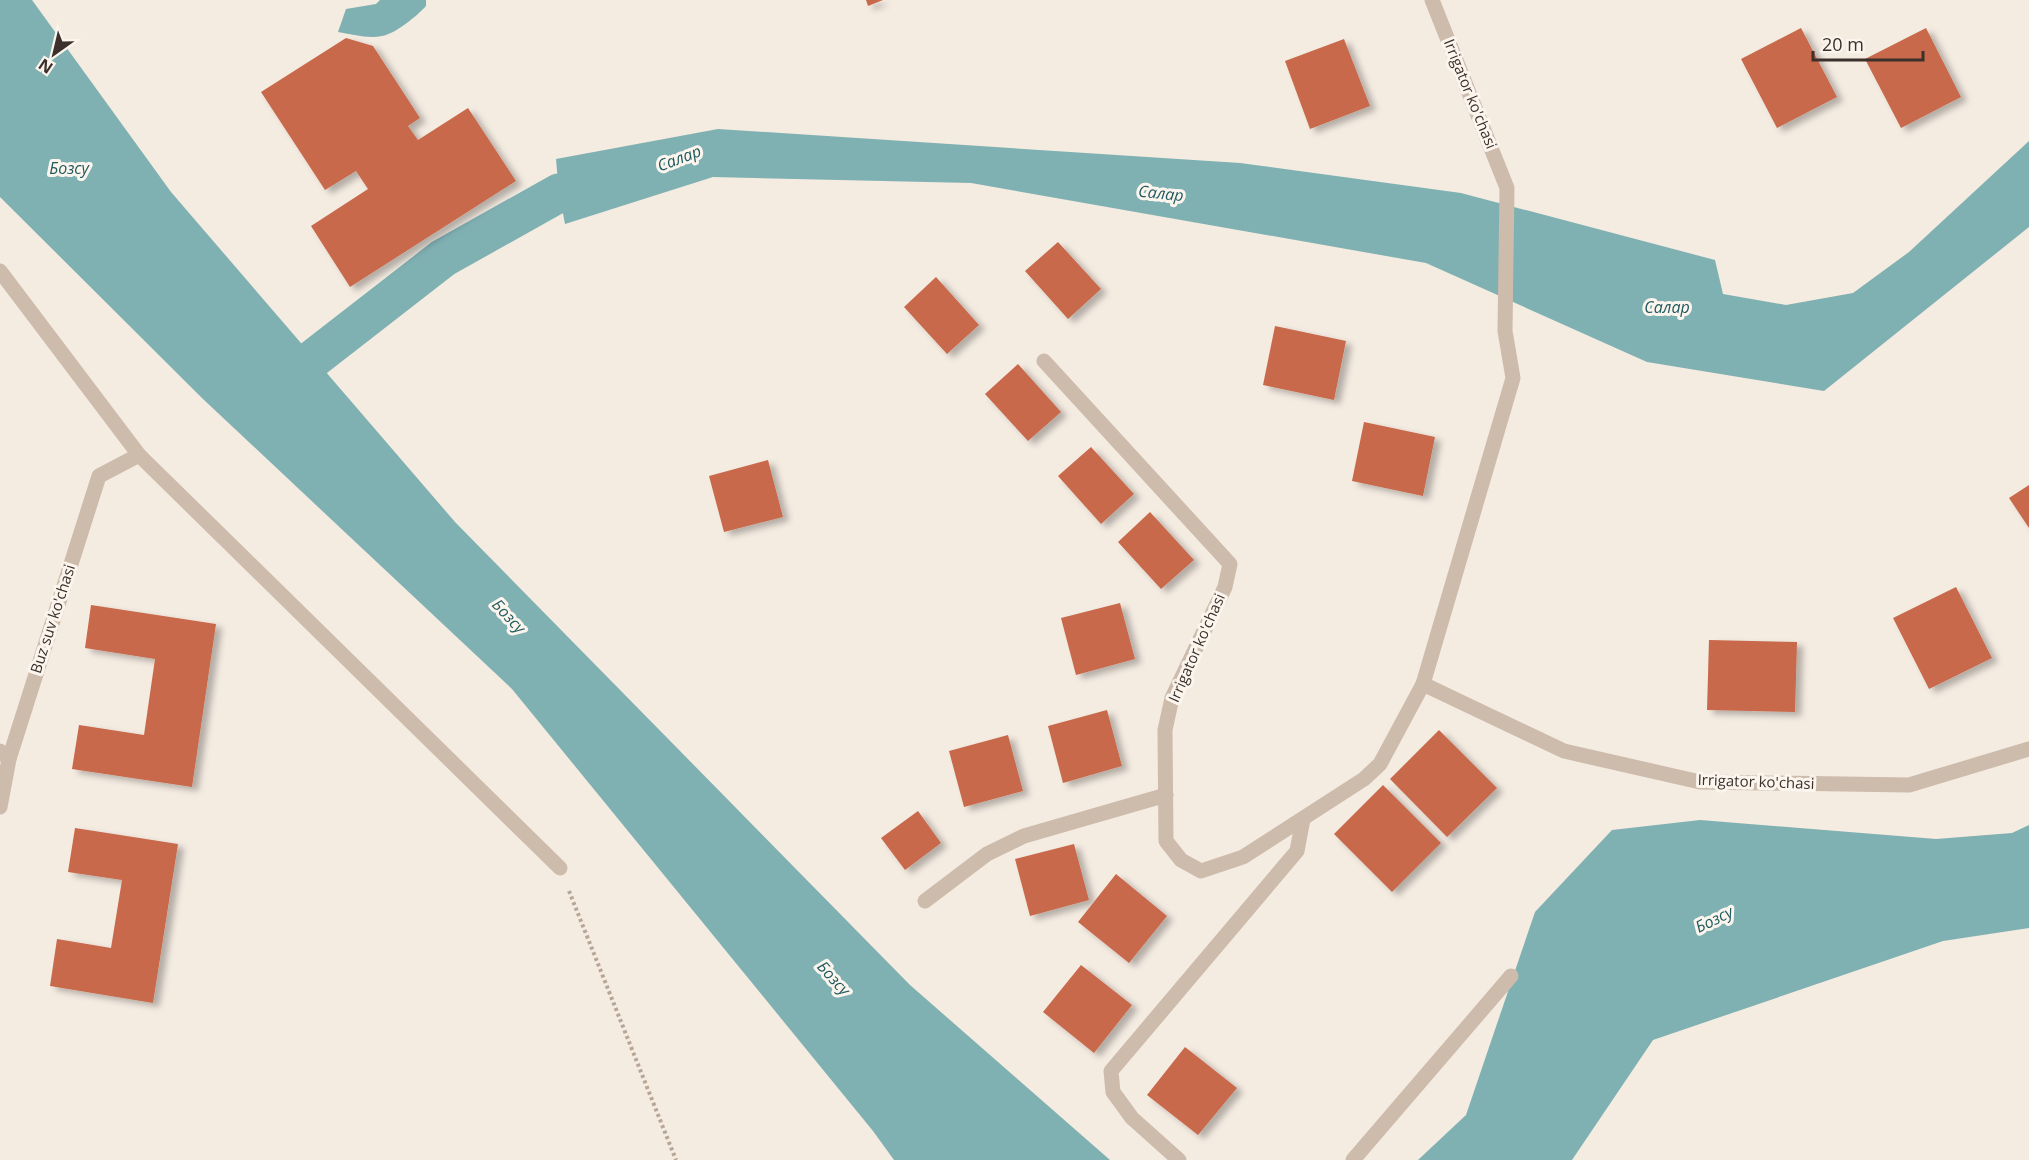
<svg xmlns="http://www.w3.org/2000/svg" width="2029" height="1160" viewBox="0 0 2029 1160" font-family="'Open Sans',sans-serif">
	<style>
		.water { fill: #7fb0b2 }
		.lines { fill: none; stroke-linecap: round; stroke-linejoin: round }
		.canal { stroke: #7fb0b2; stroke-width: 39 }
		.building { fill: #c8694b; filter: url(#shadow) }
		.path { stroke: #b9a596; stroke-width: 4; stroke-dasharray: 3 3; stroke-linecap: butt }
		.lane { stroke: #cdbbac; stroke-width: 15 }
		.street { stroke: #cdbbac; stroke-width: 15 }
		.labels { text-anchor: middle; stroke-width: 6; stroke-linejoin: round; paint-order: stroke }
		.street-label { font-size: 15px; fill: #3b302b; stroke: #fbf5ee }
		.water-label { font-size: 16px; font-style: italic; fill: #1f5a5e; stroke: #fbf5ee }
	</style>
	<defs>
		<filter id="shadow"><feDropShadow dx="6" dy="4" stdDeviation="3" flood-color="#0004"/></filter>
	</defs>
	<rect width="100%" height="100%" fill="#f4ebe1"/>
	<path class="water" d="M0,0H32L171,192L455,522L910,985L1110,1160H894L873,1131L512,689L203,399L0,197Z
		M380,0H426V6C417,16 395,34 382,36C368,39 351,34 338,32L346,9L376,4Z
		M718,129L1240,163L1461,193L1715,260L1723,294L1786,305L1853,293L1909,252L2029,141V227L1824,391L1647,362L1426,263L971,183L713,177L565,224L559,193L556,159Z
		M1700,820L1936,839L2012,833L2029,825V928L1943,941L1653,1040L1572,1160H1418L1466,1115L1535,912L1612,830Z"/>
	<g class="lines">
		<path class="canal" d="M286,380L443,258L559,193L611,181"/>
	</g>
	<path class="building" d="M866,0H883L868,6Z
		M1801,28L1837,97L1777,128L1741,59Z
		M1926,28L1961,97L1901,128L1865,59Z
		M346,38L373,46L420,118L408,126L418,140L468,108L516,181L350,287L311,226L368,189L356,171L325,190L261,92Z
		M1344,39L1370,106L1310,129L1285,61Z
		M1058,242L1101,289L1068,319L1025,271Z
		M936,277L979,325L947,354L904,307Z
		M1275,326L1346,341L1334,400L1263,385Z
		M1018,364L1061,412L1028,441L985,394Z
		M1364,422L1435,437L1423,496L1352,481Z
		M1091,447L1134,494L1101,524L1058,476Z
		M768,460L783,517L724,532L709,476Z
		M2029,485V528L2009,498Z
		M1150,512L1194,560L1161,589L1118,542Z
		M1956,587L1992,658L1929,689L1893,618Z
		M1120,603L1135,659L1076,675L1061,618Z
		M91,605L216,624L192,787L72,769L79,725L144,735L155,659L85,648Z
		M1709,640L1797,642L1795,712L1707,710Z
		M1107,710L1122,766L1063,783L1048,726Z
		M1439,730L1497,788L1447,837L1390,779Z
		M1008,735L1023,791L964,807L949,751Z
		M1383,785L1441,843L1392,892L1334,834Z
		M918,811L941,843L905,870L881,838Z
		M75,828L178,844L153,1003L50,986L57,939L111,948L122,880L68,872Z
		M1074,844L1089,900L1030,916L1015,859Z
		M1116,874L1167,916L1129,963L1078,922Z
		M1081,965L1132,1005L1094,1053L1043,1012Z
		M1185,1047L1237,1088L1198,1135L1147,1095Z"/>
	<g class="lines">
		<path class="path" d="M569,891L676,1160"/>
		<path class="lane" d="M1044,361L1230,564L1225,587L1172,698L1165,730L1166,841L1181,860L1201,871L1243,857L1364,779L1380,764L1423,684
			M0,807L9,759L99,476L139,455
			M925,901L987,854L1024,836L1166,795
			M1179,1160L1132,1118L1113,1092L1111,1071L1297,851L1303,819
			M1353,1160L1511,976"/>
		<path class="street" d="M1432,0L1507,188L1505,331L1513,378L1423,684L1564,751L1700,782L1909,785L2029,749
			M0,271L139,455L560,868
			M0,751L9,759"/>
	</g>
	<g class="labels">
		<g class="street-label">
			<text transform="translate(1470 94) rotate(68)" y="5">Irrigator ko'chasi</text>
			<text transform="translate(53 619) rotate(-72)" y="5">Buz suv ko'chasi</text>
			<text transform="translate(1197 648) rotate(-66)" y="5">Irrigator ko'chasi</text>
			<text transform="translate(1756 782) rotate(2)" y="5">Irrigator ko'chasi</text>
		</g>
		<g class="water-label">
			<text transform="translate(679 158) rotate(-21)" y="6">Салар</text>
			<text x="69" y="174">Бозсу</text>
			<text transform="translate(1161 193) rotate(6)" y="6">Салар</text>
			<text x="1667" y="313">Салар</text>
			<text transform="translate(509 616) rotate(47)" y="6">Бозсу</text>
			<text transform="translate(1714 919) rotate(-26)" y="6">Бозсу</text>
			<text transform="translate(834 978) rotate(48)" y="6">Бозсу</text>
		</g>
	</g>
	<g transform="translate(54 54) rotate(214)" stroke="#fbf5ee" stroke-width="4.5" paint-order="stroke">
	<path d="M0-4.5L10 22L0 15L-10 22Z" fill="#3b302b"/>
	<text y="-9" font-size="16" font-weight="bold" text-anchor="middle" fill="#3b302b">N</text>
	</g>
	<path d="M1813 51v9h110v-9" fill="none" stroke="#3b302b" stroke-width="3"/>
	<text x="1822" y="51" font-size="18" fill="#3b302b" stroke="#fbf5ee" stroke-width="4.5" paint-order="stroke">20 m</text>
</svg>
